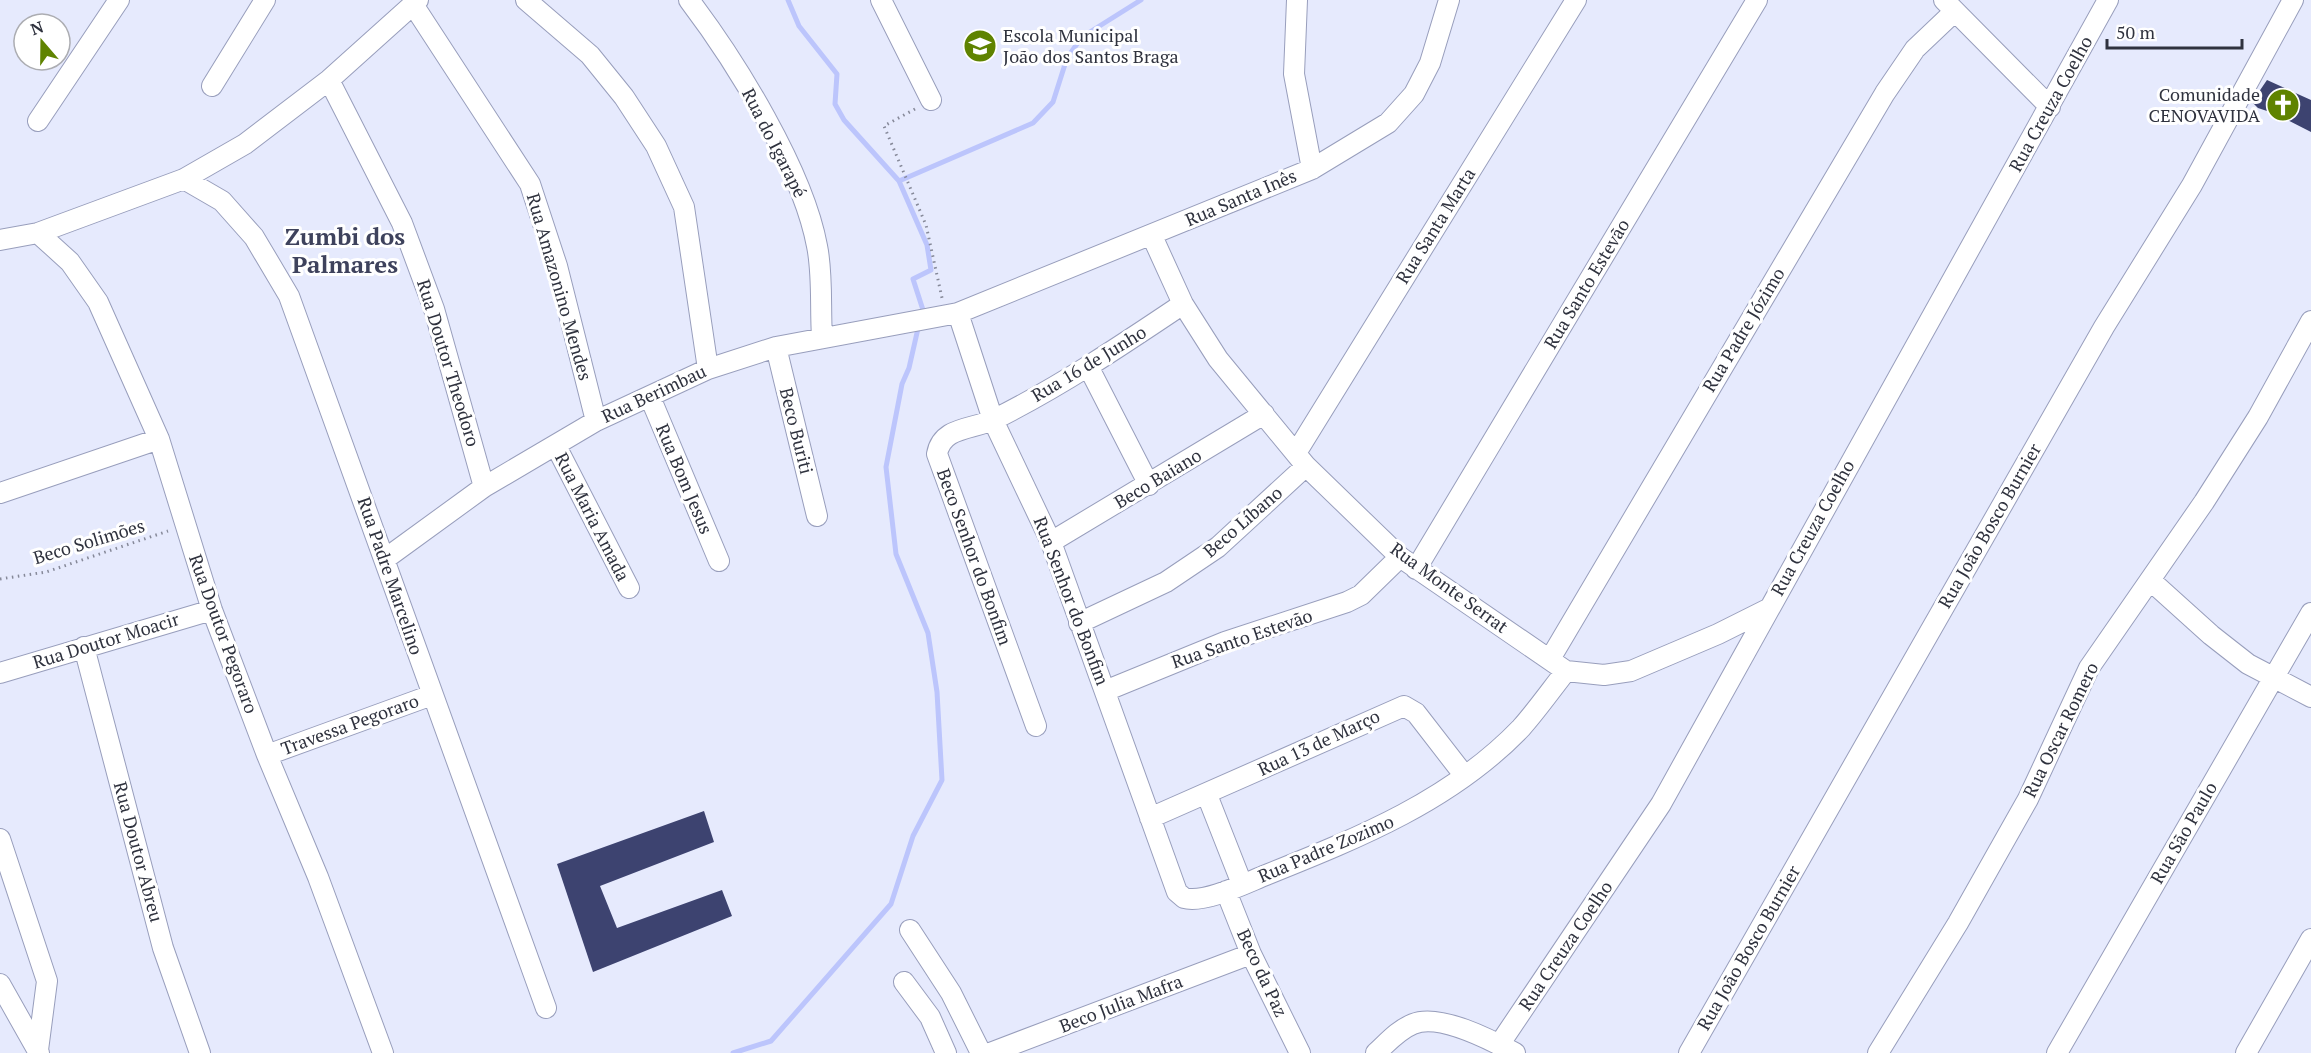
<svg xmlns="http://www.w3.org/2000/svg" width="2311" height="1053" viewBox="0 0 2311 1053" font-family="'PT Serif',serif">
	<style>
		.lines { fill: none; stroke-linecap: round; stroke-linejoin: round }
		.stream { stroke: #bcc5fc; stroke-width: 5 }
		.building { fill: #3d4370 }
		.minor-casing { stroke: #989ebc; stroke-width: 22 }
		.path { stroke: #868999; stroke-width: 3; stroke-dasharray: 1.5 4.5; stroke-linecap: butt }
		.minor { stroke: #fff; stroke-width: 20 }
		.labels { text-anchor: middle; stroke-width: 6; stroke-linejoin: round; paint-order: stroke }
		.poi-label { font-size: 18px; fill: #2f323e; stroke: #fff; text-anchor: start }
		.street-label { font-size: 18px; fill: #2f323e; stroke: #fff }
		.district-label { font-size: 24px; font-weight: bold; fill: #3e425c; stroke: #fff }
	</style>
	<rect width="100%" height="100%" fill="#e6eafd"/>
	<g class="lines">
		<path class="stream" d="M788,0L799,26L837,74L835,104L844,120L899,181L927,245L931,270L913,279L923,310L921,316
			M899,181L1033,123L1053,102L1067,58L1082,37L1141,0
			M733,1053L771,1041L891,904L913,836L942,780L937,692L928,633L896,554L886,467L902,384L909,368L919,324"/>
	</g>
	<path class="building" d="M2267,80L2311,100V132L2276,114L2258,108L2252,102Z
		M704,811L714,842L600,886L617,928L722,890L732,916L593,972L557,864Z"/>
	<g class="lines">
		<g class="minor-casing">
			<path id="minor" d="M526,0L590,55L624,97L656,146L684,207L708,369
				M689,0C736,62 803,170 817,246C823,275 820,308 822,337
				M881,0L931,100
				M1297,0L1294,74L1312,169
				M1944,0L2050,107
				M414,6L530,184L557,266L596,421
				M329,80L402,223L434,309L484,487
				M212,86L265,0
				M38,121L119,0
				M184,179L222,201L254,237L289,296L546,1008
				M38,233L70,262L98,302L159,439L212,610L267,755L318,877L383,1053
				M1152,236L1183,304L1218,359L1306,466L1400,557L1566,671L1604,675L1631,671L1718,634L1768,609
				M0,240L38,233L184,179L245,144L329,80L418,0
				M958,313L993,420L1051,542L1177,892L1184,898C1204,904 1246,883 1266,875C1358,838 1451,801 1521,728C1537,710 1551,690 1566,671
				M776,347L817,516
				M1089,368L1149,485
				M650,397L719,561
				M556,446L629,588
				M1296,453L1576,0
				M0,493L159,439
				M1051,542L1264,414
				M385,559L484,487L596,421L708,369L776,347L958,313L1312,169L1388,123L1414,94L1430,63L1449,0
				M1416,569L1757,0
				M2150,580L2211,635L2248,664L2311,697
				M1079,623L1166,582L1218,547L1306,466
				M84,647L163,948L200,1053
				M1550,659L1885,93L1915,49L1954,12
				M0,673L212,610
				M1105,691L1225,642L1347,602L1361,595L1400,557
				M1036,726L937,454C942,426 973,430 995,419C1061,386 1122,345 1183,304
				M267,755L432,695
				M1207,795L1242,884
				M1150,818L1404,706L1416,713L1464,775
				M0,839L47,981L38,1050
				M1226,891L1251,954L1300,1053
				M910,930L951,993L981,1053
				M904,982L930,1017L946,1053
				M0,984L39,1053
				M1499,1045L1661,804L2108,0
				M990,1053L1251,954
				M1376,1053C1387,1043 1398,1030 1413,1024C1439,1013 1491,1040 1515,1053
				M1689,1053L2104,327L2192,185L2293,0
				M1878,1053L1958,923L2028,799L2089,668L2204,502L2258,417L2311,321
				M2057,1053L2311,613
				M2246,1053L2311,939"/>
		</g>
		<path class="path" d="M915,109L884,126L926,225L942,298
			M0,579L46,572L168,531"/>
		<use href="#minor" class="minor"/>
	</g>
	<defs>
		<g id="school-disc" transform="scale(1.725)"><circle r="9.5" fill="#5f8300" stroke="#fff"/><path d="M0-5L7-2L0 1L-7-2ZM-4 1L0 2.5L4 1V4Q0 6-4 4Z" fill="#fff"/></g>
		<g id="church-disc" transform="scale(1.725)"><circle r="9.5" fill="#5f8300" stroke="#fff"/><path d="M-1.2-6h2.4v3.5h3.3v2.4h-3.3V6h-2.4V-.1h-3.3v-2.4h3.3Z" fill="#fff"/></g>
	</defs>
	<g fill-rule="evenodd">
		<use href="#school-disc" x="980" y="46"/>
		<use href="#church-disc" x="2283" y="105"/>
	</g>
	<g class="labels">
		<g class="poi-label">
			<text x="1003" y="42">Escola Municipal<tspan x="1003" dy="21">João dos Santos Braga</tspan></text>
			<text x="2260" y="101" text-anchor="end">Comunidade<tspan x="2260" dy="21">CENOVAVIDA</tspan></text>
		</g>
		<g class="street-label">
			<text transform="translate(2051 104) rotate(-61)" y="6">Rua Creuza Coelho</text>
			<text transform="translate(774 143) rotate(63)" y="6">Rua do Igarapé</text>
			<text transform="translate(1241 198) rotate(-23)" y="6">Rua Santa Inês</text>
			<text transform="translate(1436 226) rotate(-58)" y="6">Rua Santa Marta</text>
			<text transform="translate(1587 284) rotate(-59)" y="6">Rua Santo Estevão</text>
			<text transform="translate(559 287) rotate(74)" y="6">Rua Amazonino Mendes</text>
			<text transform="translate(1744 330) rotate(-59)" y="6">Rua Padre Józimo</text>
			<text transform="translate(448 363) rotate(73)" y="6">Rua Doutor Theodoro</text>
			<text transform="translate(1089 364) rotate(-31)" y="6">Rua 16 de Junho</text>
			<text transform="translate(654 394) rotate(-25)" y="6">Rua Berimbau</text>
			<text transform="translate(796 431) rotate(76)" y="6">Beco Buriti</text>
			<text transform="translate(684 479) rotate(67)" y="6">Rua Bom Jesus</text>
			<text transform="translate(1158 479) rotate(-31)" y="6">Beco Baiano</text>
			<text transform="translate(592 517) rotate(63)" y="6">Rua Maria Amada</text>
			<text transform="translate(1243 522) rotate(-41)" y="6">Beco Líbano</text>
			<text transform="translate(1990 526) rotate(-60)" y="6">Rua João Bosco Burnier</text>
			<text transform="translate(1813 528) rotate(-61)" y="6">Rua Creuza Coelho</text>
			<text transform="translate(89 542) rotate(-17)" y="6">Beco Solimões</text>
			<text transform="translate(974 557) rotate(70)" y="6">Beco Senhor do Bonfim</text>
			<text transform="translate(390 576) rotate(71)" y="6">Rua Padre Marcelino</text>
			<text transform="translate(1449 588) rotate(36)" y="6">Rua Monte Serrat</text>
			<text transform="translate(1071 601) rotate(69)" y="6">Rua Senhor do Bonfim</text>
			<text transform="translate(223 634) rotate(70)" y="6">Rua Doutor Pegoraro</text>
			<text transform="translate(1242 639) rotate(-19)" y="6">Rua Santo Estevão</text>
			<text transform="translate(106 641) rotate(-17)" y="6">Rua Doutor Moacir</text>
			<text transform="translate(350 725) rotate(-20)" y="6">Travessa Pegoraro</text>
			<text transform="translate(2061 730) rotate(-64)" y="6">Rua Oscar Romero</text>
			<text transform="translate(1319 743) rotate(-25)" y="6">Rua 13 de Março</text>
			<text transform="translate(2184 833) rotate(-60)" y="6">Rua São Paulo</text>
			<text transform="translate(1326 849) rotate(-23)" y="6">Rua Padre Zozimo</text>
			<text transform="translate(138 852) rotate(75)" y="6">Rua Doutor Abreu</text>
			<text transform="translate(1566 946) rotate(-56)" y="6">Rua Creuza Coelho</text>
			<text transform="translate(1749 948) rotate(-60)" y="6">Rua João Bosco Burnier</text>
			<text transform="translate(1262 973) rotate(65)" y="6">Beco da Paz</text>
			<text transform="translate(1121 1004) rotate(-21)" y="6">Beco Julia Mafra</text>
		</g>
		<g class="district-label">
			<text x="345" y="245">Zumbi dos<tspan x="345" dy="28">Palmares</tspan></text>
		</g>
	</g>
	<g transform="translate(42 42) rotate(340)"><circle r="28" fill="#ffffff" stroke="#acadb2" stroke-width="1.5"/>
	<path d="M0-4.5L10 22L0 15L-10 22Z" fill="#5f8300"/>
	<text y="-9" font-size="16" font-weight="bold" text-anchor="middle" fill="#2f323e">N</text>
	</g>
	<path d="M2107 39v9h135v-9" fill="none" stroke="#2f323e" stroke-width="3"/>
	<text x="2116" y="39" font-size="18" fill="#2f323e" stroke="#ffffff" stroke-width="4.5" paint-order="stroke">50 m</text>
</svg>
